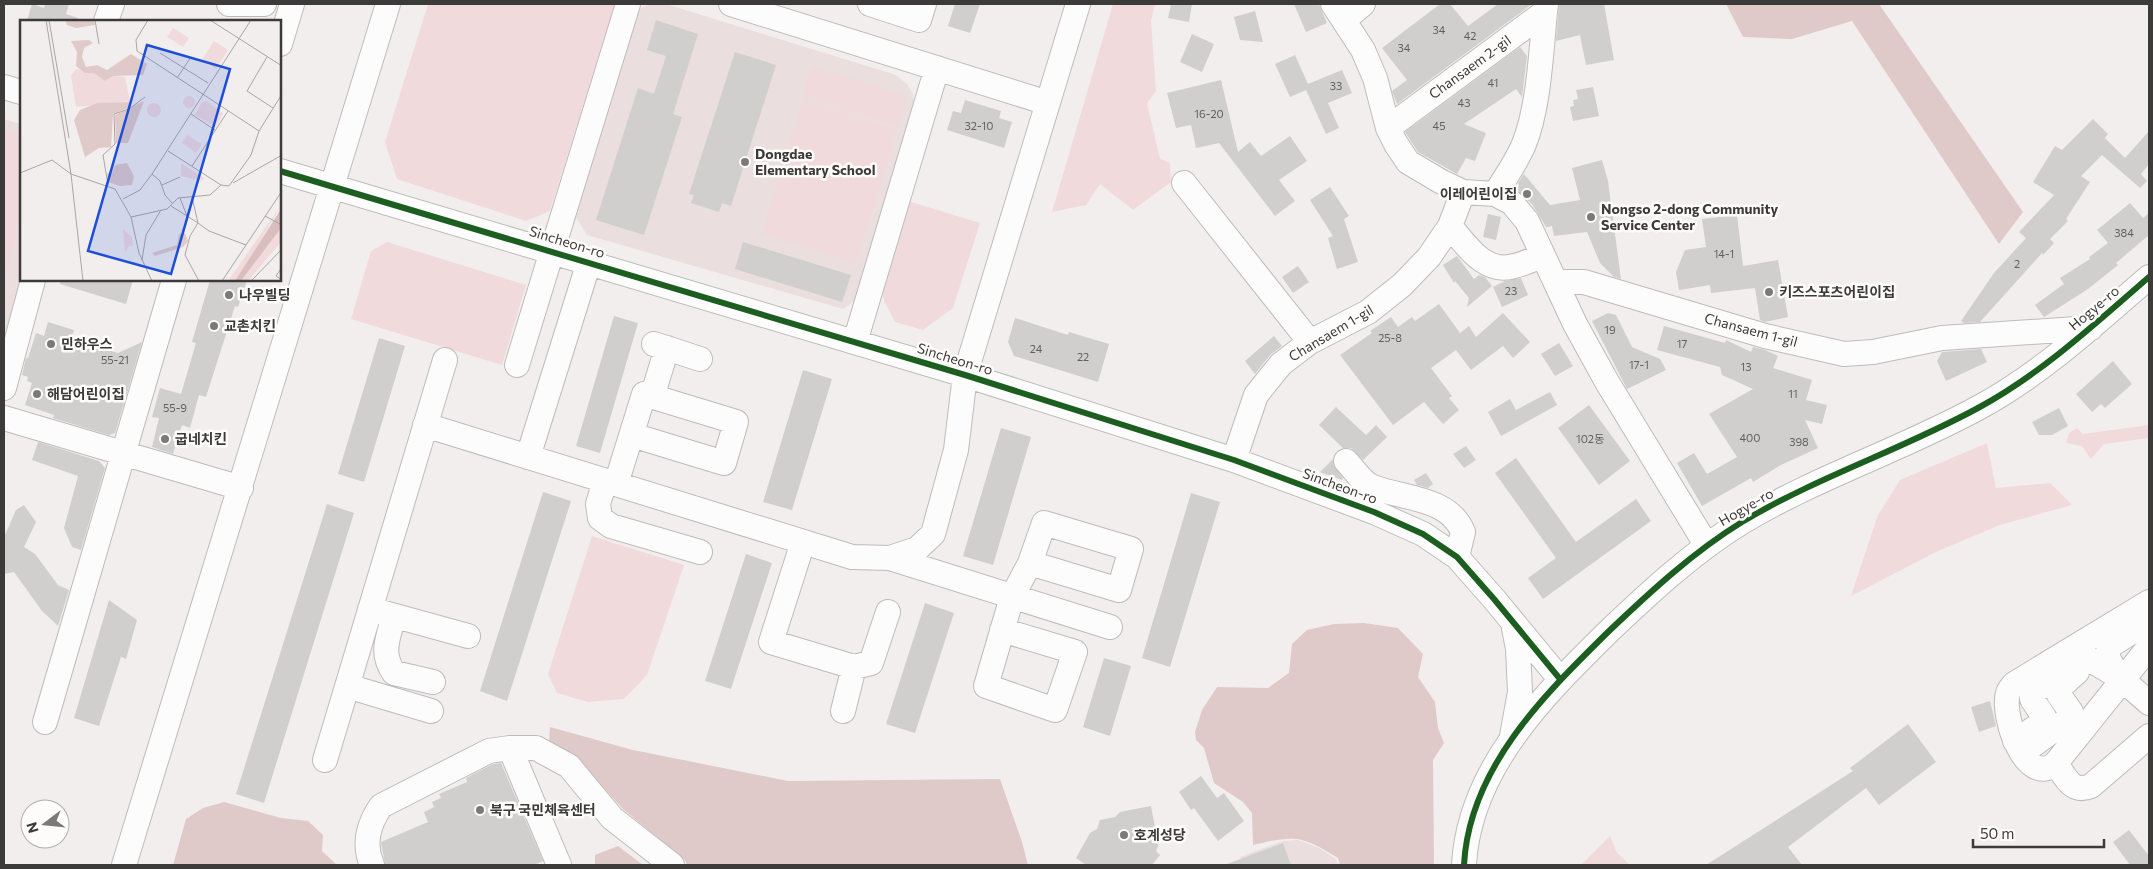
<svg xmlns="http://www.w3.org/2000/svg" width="2153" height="869" viewBox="0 0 2153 869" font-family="Commissioner,'Noto Sans KR',sans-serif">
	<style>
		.built { fill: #eadede }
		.green { fill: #f0dadb }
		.forest { fill: #e0c9c9 }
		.building { fill: #d1cece }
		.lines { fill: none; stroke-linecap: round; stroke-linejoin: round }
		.minor-casing { stroke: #bebbbb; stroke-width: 26 }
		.minor { stroke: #fdfcfc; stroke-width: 24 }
		.cycleway-casing { stroke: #fefbfb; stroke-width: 9 }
		.cycleway { stroke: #1b5e20; stroke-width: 6 }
		.poi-dot { fill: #7d7979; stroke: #fefbfb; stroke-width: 2 }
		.labels { text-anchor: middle; stroke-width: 5; stroke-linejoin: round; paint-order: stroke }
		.number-label { font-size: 11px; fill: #625f5f }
		.street-label { font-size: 14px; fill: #3d3a3a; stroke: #fefbfb }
		.poi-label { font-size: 14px; font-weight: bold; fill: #3d3a3a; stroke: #fefbfb; text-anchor: start }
		.inset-road { fill: none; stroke: #aaa6a6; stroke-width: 1 }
		.view { fill: #1d4ed8; fill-opacity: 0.15; stroke: #1d4ed8; stroke-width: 2.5 }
		.inset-edge { fill: none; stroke: #3d3a3a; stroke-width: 2.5 }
	</style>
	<rect width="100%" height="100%" fill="#f3eeee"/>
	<path class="built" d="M650,4H666L896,75L907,84L913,94L914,106L856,300L843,309L587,235L576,217L639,9Z
		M4,119L21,124V276L4,340Z
		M1298,840L1319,848L1336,859L1338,865H1243L1240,857L1283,841Z"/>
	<path class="green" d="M428,4H615L550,211L526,221L397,179L385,142Z
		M1113,4H1155L1151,21L1156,91L1147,103L1160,159L1170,163L1171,182L1133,210L1100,184L1086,205L1052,212Z
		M812,66L907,97L897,127L803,97Z
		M803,100L897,130L856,263L762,233Z
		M4,130L21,135V219L4,279Z
		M908,201L980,223L953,308L923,330L895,322L884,301L882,286Z
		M387,242L526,285L502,365L351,319L371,251Z
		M2149,425V438L2104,444L2091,459L2082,446L2066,443L2069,433L2077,428L2083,434Z
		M1987,443L1996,488L2050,483L2072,505L2000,525L1938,551L1851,596L1878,515L1900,480Z
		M592,536L684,565L647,675L624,699L588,702L557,693L548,674Z
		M1610,836L1617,853L1630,865H1581Z"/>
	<path class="forest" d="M1726,4H1879L2023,212L1999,244L1852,21L1792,39L1743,37Z
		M1364,623L1398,628L1423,654L1418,677L1435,702L1438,728L1444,743L1433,760L1434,865H1340L1338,858C1302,835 1294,835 1253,845L1252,813L1243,802L1214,783L1204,748L1196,740L1195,732L1202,710L1217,687L1268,688L1289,673L1292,644L1307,630L1334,624Z
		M550,727L633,750L788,781L1000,779L1022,842L1028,865H687L685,860L623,809L577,759L549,744Z
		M224,802L281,818L308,821L323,835L322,851L337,865H173L186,819L203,808Z
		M618,846L643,865H595V855Z"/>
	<path class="building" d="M32,4L44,8L45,4H69L66,14L78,18L77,21H27Z
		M955,4H980L970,33L948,26Z
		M1171,4H1192L1189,22L1168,18Z
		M1294,4H1319L1327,23L1306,32Z
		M1440,4H1450L1468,26L1498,4H1532L1397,104L1392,91L1407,80L1382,48Z
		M1559,4H1604L1614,60L1586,65L1580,35L1556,41Z
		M1255,11L1263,42L1240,40L1234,17Z
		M656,20L698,34L673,114L682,117L644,235L596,220L638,88L654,94L666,56L647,50Z
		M1192,34L1214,44L1202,72L1180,62Z
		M1520,47L1527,56L1522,97L1516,89L1464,124L1486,133L1475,161L1466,158L1457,174L1418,152L1405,132Z
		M735,52L776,65L731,206L722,203L719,212L691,203L694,195L689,194Z
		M1295,55L1308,84L1342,70L1352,93L1328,103L1339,128L1326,134L1306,90L1290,97L1275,64Z
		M1221,80L1238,152L1250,142L1261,156L1290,136L1307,161L1279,180L1295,201L1275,216L1219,143L1196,148L1191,125L1176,128L1167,93Z
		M1593,87L1599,116L1573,121L1570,107L1574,106L1573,100L1578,99L1576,90Z
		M965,100L1001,111L999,118L1012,122L1004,148L947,130L953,111L961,113Z
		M2093,119L2108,134L2105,138L2125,158L2149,131V164L2141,174L2147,181L2140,188L2102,155L2081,176L2090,182L2066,219L2068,221L2050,239L2054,243L2043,255L2042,253L1980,322L1964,323L1961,321L1994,273L2026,238L2019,232L2054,195L2033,182L2055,146L2062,150Z
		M1602,160L1608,181L1621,279L1614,277L1600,263L1587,232L1554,236L1552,226L1546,227L1532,204L1515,189L1519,185L1518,183L1524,174L1550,205L1580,200L1572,168Z
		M1330,187L1349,216L1344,219L1358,262L1337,269L1328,238L1333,236L1310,200Z
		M2130,203L2143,218L2149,213V235L2116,263L2118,265L2088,289L2044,317L2035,305L2064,284L2060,278L2090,259L2089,257L2108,243L2097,230Z
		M1488,214L1501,217L1496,240L1483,237Z
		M1737,215L1743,266L1778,260L1788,317L1765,322L1760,320L1755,288L1711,293L1710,285L1679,290L1676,272L1685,250L1706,247L1702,219Z
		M743,242L851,275L842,302L735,269Z
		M1457,256L1474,279L1479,275L1485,277L1492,286L1467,307L1469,298L1455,281L1454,283L1443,265Z
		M1298,266L1309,282L1293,293L1282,277Z
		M1521,278L1528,295L1502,307L1493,287L1505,281Z
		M60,280H133L126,304L60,284Z
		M210,280H247L238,307L235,306L206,397L199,395L190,428L182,425L173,454L152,447L159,418L152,417L160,388L181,394L196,343L192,342Z
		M1439,304L1460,333L1469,326L1476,337L1503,313L1530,342L1513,358L1503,346L1471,370L1456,350L1431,368L1452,396L1449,398L1459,410L1443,424L1424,402L1393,425L1340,355L1372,333L1370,331L1391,317L1398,327L1412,317L1415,321Z
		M1608,313L1616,315L1632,347L1660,359L1666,370L1627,389L1592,321Z
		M614,316L638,323L600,453L576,446Z
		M1015,318L1068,335L1069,332L1109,344L1098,382L1014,356L1008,342Z
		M48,322L74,330L71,339L118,353L142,342L115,433L109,435L53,418L54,415L25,405L32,383L27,381L28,377L22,375L26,358H28L36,333L44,336Z
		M1664,326L1725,343L1726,340L1751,352L1753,347L1765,350L1778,356L1773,368L1812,380L1806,400L1827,405L1822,424L1805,420L1818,448L1781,465L1753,482L1751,478L1702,506L1677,463L1694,453L1707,474L1737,457L1709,414L1753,389L1722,375L1720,367L1657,350Z
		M1274,336L1282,346L1270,355L1255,374L1245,361Z
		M379,338L405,346L364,482L338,474Z
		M1559,343L1573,366L1555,376L1541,354Z
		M1981,349L1987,362L1946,381L1937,361L1942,352Z
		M2113,361L2132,384L2105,408L2101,404L2092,412L2076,394Z
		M803,370L832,379L792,510L763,502Z
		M1550,392L1557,405L1501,436L1488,412L1510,399L1516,410Z
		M1589,405L1630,461L1599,485L1558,428Z
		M1336,407L1366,435L1376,425L1387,437L1363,460L1351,448H1343L1319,425Z
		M2059,408L2068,426L2052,435H2039L2032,422Z
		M1001,428L1031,437L993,565L963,556Z
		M38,442L99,461L105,468L81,550L72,547L64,528L78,476L32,460Z
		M1466,446L1476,460L1464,468L1453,454Z
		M1516,458L1576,542L1636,499L1651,521L1543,599L1528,578L1556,558L1495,473Z
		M1333,459V464L1343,478L1342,480L1320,472Z
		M1426,473L1433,484L1428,488L1417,485L1414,480Z
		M543,492L571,501L507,701L480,691Z
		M1191,493L1220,502L1170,667L1142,658Z
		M327,504L354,513L264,803L236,794Z
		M24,505L36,522L24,547L35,554L58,585L69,590L58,626L42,611L14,572L4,574V537L16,510Z
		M746,554L772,563L731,689L705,681Z
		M109,600L137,620L126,659L121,657L99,726L74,718Z
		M925,603L954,613L915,733L886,724Z
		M1104,658L1131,666L1110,736L1083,727Z
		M1990,701L1996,726L1979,732L1971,707Z
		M1908,724L1936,762L1879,805L1866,788L1788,847L1802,865H1706L1853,771L1850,768Z
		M501,763L543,861L534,865H385L381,842L428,822L424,812L434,807L432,802L441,798L439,794L467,782L466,778L493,764Z
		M1201,776L1217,798L1224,793L1244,821L1218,841L1194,808L1191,810L1179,792Z
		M1151,806L1156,832L1161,838L1156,851L1160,855L1152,865H1086L1076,858L1090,833L1097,829L1100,820L1115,817L1120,812Z
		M2129,830L2149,856V865H2130L2113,842Z
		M1283,843L1291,865H1227V864Z"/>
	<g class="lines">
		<g class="minor-casing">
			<path id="minor" d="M229,4H264
				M731,4L1048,103
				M870,4L919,20L924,4
				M1333,4L1363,50L1375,78L1388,128L1396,144L1408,162L1440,181L1463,192L1495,194L1512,203L1527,221L1575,324L1607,382L1707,546
				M1344,20L1363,4
				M106,21L112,4
				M280,44L292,4
				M4,87L21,92
				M1388,128L1545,12L1546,4
				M280,171L965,375L1234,460L1374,512L1423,534L1457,557L1494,599L1560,679
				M1184,183L1310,342
				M1495,194C1505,178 1517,161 1524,144C1539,107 1541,52 1545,12
				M1450,226C1466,245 1485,275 1514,266C1524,264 1534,259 1543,255
				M1557,282H1584L1765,336L1844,354L1873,352L1942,338L2091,328
				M855,342L937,68
				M654,344L700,359
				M517,365L628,4
				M4,388L33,280
				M652,397L667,348
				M4,418L241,488
				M425,425L852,557L890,558L917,549L933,534L956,450L965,375L1078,4
				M528,457L589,262
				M1234,460L1256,395L1281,364L1310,342L1368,312L1402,285L1429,257L1450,226L1463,192
				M1346,461C1353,468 1363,484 1373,487C1403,499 1449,497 1463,532L1457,557
				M605,481L598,504L600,518L611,526L700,552
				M616,484L644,394L736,422L724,463L632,435
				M803,542L771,642L854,667L871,663L888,612
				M890,558L1110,627
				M2149,602L2014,684C2012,687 2009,689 2008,693C2001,715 2026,790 2056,763L2149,647
				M370,609L468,636
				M394,616C388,638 380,653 394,673L433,682
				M2149,621L2111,645L2107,654C2113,675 2134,689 2149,703
				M1002,630L1075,652L1055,710L986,686L1012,597L1030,563L1044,523L1131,549L1119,590L1030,563
				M347,686L431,711
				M843,711L854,667
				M45,722L174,280
				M1512,736L1520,692L1518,649L1513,623
				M2015,741L2042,723L2044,717L2032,699V693L2072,667L2091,660L2122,679
				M2033,745L2070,718L2071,712L2059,695V688L2077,672
				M510,748L559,865
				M325,760L445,360
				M2056,763C2065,777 2072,794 2091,786L2149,736
				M124,865L388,4
				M372,865C363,844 368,825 381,806L489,751L510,748H536L569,766L612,818L672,865
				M1464,865C1469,769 1543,696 1608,632C1649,593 1693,552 1742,522C1817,477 1901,450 1978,408C2041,374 2095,324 2149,277"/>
		</g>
		<use href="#minor" class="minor"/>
		<g class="cycleway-casing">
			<path id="cycleway" d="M280,171L965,375L1234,460L1374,512L1423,534L1457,557L1494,599L1560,679
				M1464,865C1469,769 1543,696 1608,632C1649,593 1693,552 1742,522C1817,477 1901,450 1978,408C2041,374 2095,324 2149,277"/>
		</g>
		<use href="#cycleway" class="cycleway"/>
	</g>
	<g class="poi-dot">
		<circle cx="745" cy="162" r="5"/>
		<circle cx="1527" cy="194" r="5"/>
		<circle cx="1591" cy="217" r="5"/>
		<circle cx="1769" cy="292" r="5"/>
		<circle cx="229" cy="295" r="5"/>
		<circle cx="214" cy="326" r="5"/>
		<circle cx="51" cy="344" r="5"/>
		<circle cx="37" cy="394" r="5"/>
		<circle cx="165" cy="439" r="5"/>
		<circle cx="480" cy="810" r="5"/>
		<circle cx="1124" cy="835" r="5"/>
	</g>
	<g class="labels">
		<g class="number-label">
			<text x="1439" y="34">34</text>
			<text x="1470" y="40">42</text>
			<text x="1404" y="52">34</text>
			<text x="1493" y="87">41</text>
			<text x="1336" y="90">33</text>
			<text x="1464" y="107">43</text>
			<text x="1209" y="118">16-20</text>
			<text x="979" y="130">32-10</text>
			<text x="1439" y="130">45</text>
			<text x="2124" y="237">384</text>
			<text x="1724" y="258">14-1</text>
			<text x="2017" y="268">2</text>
			<text x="1511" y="295">23</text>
			<text x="1610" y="334">19</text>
			<text x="1390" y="342">25-8</text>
			<text x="1682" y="348">17</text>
			<text x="1036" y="353">24</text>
			<text x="1083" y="361">22</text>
			<text x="115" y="364">55-21</text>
			<text x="1639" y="369">17-1</text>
			<text x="1746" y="371">13</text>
			<text x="1793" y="398">11</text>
			<text x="175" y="412">55-9</text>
			<text x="1750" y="442">400</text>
			<text x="1590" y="443">102동</text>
			<text x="1799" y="446">398</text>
		</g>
		<g class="street-label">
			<text transform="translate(1470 67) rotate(-36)" y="5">Chansaem 2-gil</text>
			<text transform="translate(567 242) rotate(17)" y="5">Sincheon-ro</text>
			<text transform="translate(2094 308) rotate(-40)" y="5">Hogye-ro</text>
			<text transform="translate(1751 330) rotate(15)" y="5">Chansaem 1-gil</text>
			<text transform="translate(1331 333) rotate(-31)" y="5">Chansaem 1-gil</text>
			<text transform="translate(955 359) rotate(17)" y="5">Sincheon-ro</text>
			<text transform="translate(1340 486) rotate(20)" y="5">Sincheon-ro</text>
			<text transform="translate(1746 507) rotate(-30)" y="5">Hogye-ro</text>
		</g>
		<g class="poi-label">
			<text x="755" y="159">Dongdae<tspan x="755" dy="16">Elementary School</tspan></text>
			<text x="1517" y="199" text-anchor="end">이레어린이집</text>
			<text x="1601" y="214">Nongso 2-dong Community<tspan x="1601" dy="16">Service Center</tspan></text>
			<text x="1779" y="297">키즈스포츠어린이집</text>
			<text x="239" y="300">나우빌딩</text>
			<text x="224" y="331">교촌치킨</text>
			<text x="61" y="349">민하우스</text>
			<text x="47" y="399">해담어린이집</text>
			<text x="175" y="444">굽네치킨</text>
			<text x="490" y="815">북구 국민체육센터</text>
			<text x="1134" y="840">호계성당</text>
		</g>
	</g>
	<g transform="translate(20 20)">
		<rect width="261" height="261" fill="#f3eeee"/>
		<path d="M153,8L169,18L163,27L147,17ZM194,21L208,30L196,49L182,40ZM56,49L74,53L85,61L93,56L105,57L110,81L56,87L51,56ZM163 82a6 6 0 1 1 12 0a6 6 0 1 1-12 0ZM186,81L203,93L196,107L175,95L182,82ZM127 90a7 7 0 1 1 14 0a7 7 0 1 1-14 0ZM167,115L182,124L176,133L162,123ZM161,143L184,158L182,161L161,156ZM261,185L222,252L215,261H208ZM261,208V222L228,261H221ZM103,209L112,217L113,226H109L105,233Z" fill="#f0dadb"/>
		<path d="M45,0H74L75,5L56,8L47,5ZM69,20L73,23L64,28L62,37L66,47L77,45L87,50L111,34L127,44L123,55L93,56L85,61L74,53H65L56,46L57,32L51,21ZM124,81L108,123H96L95,95ZM112,82L108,88L93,94L91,127L79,128L65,137L54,100L60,90L77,83ZM107,143L114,156L112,165L100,166L88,162L87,153H92L95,145ZM165,213L168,221L163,227L135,236L132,233L157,225L159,214Z" fill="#e0c9c9"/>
		<path d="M261,189V208L221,261H215Z" fill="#dabebe"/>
		<path class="inset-road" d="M26,0L51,154L63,261M29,0L49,118M75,0L79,24M128,0L116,20L117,31L239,111M190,0L262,46M140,33L188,63M247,37L227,71L253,88M157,58L171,37M171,94L195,110M148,131L201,165L209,166L231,135L239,111L262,74M172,146L208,91M0,153L32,140L51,154L95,169L111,197L119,233L132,261M132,154L140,161L145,175L152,183M213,163L262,135M88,165L83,135L95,124L94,94L109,89L125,77M142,165L160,157M172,177L178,203L189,211L226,225M160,178L167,196L178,203L170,216L165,235L179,261M103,179L120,170L132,154L231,0M151,186L167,196M245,196L262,205M111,197L147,189L158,178L190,175L201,165M122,240L126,215L141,190M262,247L256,256L262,260M202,261L262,171M231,261L262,229"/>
		<path class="view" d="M127,25L210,49L151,254L68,231Z"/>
		<rect width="261" height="261" class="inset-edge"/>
	</g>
	<rect width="2153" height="869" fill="none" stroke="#3d3a3a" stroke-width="10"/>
	<g transform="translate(45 824) rotate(254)"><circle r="24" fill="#fefbfb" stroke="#b1aeae"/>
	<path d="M0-4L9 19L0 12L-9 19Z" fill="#7d7979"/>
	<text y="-8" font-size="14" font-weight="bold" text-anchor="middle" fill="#3d3a3a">N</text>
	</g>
	<path d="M1973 839v8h131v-8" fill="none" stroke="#3d3a3a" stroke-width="2.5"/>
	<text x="1980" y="839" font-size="15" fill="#3d3a3a" stroke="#fefbfb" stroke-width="4" paint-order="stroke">50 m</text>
</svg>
